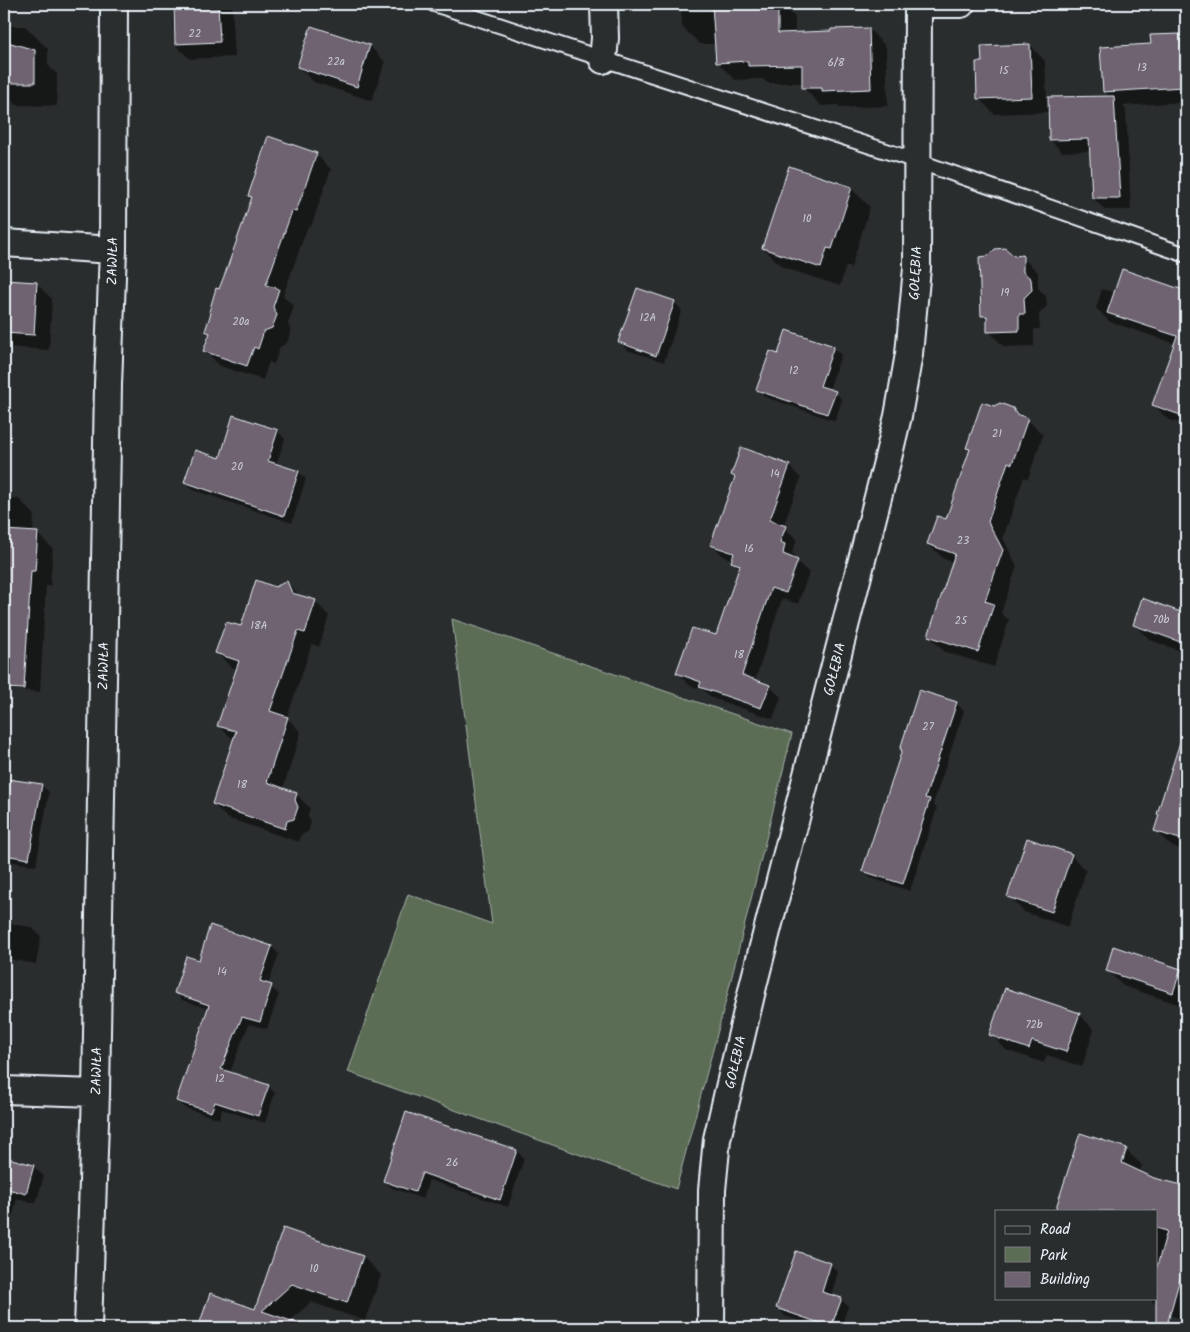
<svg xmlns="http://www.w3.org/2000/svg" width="1190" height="1332" viewBox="0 0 1190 1332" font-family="Kalam,sans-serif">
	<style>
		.green { fill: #5c6d56; stroke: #a2afa7 }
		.shadow { fill: #0007 }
		.building { fill: #706371; stroke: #e8f1f8 }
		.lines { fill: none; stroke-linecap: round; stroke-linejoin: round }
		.service-casing { stroke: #e8f1f8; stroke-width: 18 }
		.minor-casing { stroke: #e8f1f8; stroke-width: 30 }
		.service { stroke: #2a2d2e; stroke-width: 14 }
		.minor { stroke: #2a2d2e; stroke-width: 26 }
		.labels { text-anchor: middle; stroke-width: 5; stroke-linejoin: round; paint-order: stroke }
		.number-label { font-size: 11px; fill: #caced6 }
		.street-label { font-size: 14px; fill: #e8f1f8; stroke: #2a2d2e }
	</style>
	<rect width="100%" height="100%" fill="#2a2d2e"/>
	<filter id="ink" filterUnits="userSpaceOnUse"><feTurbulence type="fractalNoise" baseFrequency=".02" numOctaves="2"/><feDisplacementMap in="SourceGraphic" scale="10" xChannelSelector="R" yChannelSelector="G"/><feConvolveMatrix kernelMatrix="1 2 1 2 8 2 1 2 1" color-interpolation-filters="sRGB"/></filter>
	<g filter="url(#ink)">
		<path class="green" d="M452,619L792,734L724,1008L676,1189L348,1072L408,894L492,924Z"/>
		<path class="shadow" d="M172,4H232L235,57L190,59L174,44Z
			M681,4H781L795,17V34L869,29L886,47L888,106L841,108L838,105L821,106L804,88L803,83H767L763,79L735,80L717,62L716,44H700L682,27Z
			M4,26H25L48,49V65L57,74V106L16,105L10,99H4Z
			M312,27L370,46L385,62L372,101L314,82L298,67Z
			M1180,35L1186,41V102L1123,106L1126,110L1131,210H1105L1093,198L1091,151L1062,152L1050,140L1049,112L994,114L978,98L983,63L1030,45L1045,61L1047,98H1111L1104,91Z
			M316,154L331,169L311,227L308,226L283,296L294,306L288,324L291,331L287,343L280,347L274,364L269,362L263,380L220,366L205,351L211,334L207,331L252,198L249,195Z
			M851,188L870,207L851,268L846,266L840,286L782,267L763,248Z
			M1013,257H1022L1038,272V288L1046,296L1047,306L1039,314L1040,329H1034V346L1004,347L989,331L988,322L982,315Z
			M4,281L36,283L52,299L49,350L4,347Z
			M1102,289L1186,313V425L1167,419L1154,405L1176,344L1110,322L1096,308Z
			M674,302L682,310L664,362L627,350L620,342Z
			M833,347L841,355L829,390L835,392L842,400L835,421L765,397L757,390L779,355Z
			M994,408L1012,409L1020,417L1027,419L1043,435L1028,479L1024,477L1003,538L1017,566L1001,613L1009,620L994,667L945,652L929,636L953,562L944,559L928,544L946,521L971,451L968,448Z
			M234,416L278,431L285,439L276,465L299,472L306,479L292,523L193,490L186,482L220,460Z
			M789,466L801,478L783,527L797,539L792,553L796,557V560L809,573L798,604L782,599L755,681L769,686L781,697L773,719L712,698L703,690L689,685L678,673L717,637L740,569L732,561L733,560L723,556L712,544L735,478L733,475Z
			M4,497L19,499L34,514L33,533H37L53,549L50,586H46L40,692L4,689Z
			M287,582L301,597L315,601L329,616L319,647L312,644L287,718L301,732L283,789L296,794L310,808L308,815L311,822L308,832L301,835L299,842L227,818L213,804L234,740L218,726L237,669L231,667L217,653L242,628L275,588Z
			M1143,600L1186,615V653L1150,640L1134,625Z
			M956,703L964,711L933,804L937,808L910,891L871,878L863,871Z
			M1170,778L1186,783V851L1171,846L1155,830Z
			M41,785L49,792L36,866L4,860V801Z
			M1071,855L1086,871L1068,927L1024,912L1009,896Z
			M4,923L31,927L41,936L36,964L7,959L4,976Z
			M211,926L272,947L279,954L268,985L279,994L267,1029L249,1024L230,1072L268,1086L275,1093L265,1123L222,1109L219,1119L185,1108L177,1100L209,1009L182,1000L175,992L200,962Z
			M1107,970H1180L1186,976V1007L1123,986Z
			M1079,1014L1094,1030L1082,1067L1047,1055L1044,1063L1006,1050L991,1034Z
			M407,1114L517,1151L524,1159L508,1207L429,1180L423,1199L392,1188L384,1181Z
			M1126,1150L1142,1165L1140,1172L1154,1179L1186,1187V1320L1165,1314L1149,1298H1156L1160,1262L1156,1261V1211H1056Z
			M4,1158L33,1166L44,1176L36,1203L17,1199L4,1249Z
			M284,1230L363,1257L381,1275L365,1321L311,1302L282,1328H199L210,1294L256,1310Z
			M830,1264L838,1272L831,1296L841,1299L848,1306L841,1328H822L785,1316L778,1308Z"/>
		<path class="building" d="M174,4H218L220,42L175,44Z
			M712,4H778V33L831,31V29L869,28L871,89L822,91V88H802V65L748,66V61L716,63Z
			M311,26L370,45L357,87L297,67Z
			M1180,34L1183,87L1103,92L1100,47L1151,44L1150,35Z
			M4,41L35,50V83H4Z
			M1030,44L1032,97L977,99L976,62H982L981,46Z
			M1114,96L1120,198H1092L1089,139L1049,140L1048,97Z
			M268,136L317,153L296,212L292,211L266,285L279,289L273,307L277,315L272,328L264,331L258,349L254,347L247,366L203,351L210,333L205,331L211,313L209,312L216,288L219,289L226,271L252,197L248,196Z
			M789,166L852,187L832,249L827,248L821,268L762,248Z
			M1005,248L1014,256L1023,255V272L1031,279L1032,290L1024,298L1025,314H1019V331L987,332V316H981L979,257L988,256L995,249Z
			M1122,269L1186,291V417L1152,405L1177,336L1107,313Z
			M4,280L37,282L34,335L4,333Z
			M637,288L675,301L656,356L618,342Z
			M786,330L834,346L820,386L836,391L827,414L756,390L770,351L778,354Z
			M982,402L994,406L1000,403L1013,408L1016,414L1028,418L1012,464L1008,462L988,522L1003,550L985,601L994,604L978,652L928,636L955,554L927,544L937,516L946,519L970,449L966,448Z
			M233,415L278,430L268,461L299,471L284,516L184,482L195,450L220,458Z
			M741,447L790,465L772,514L769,520L786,526L780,542L785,544L783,554L798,560L786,593L771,588L742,675L770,685L761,708L699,687L701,682L676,673L692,628L716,635L740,565L731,562L734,553L710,545L735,477L731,475Z
			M4,530L38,532L35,571H31L24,689L4,688Z
			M256,580L275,587L287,581L292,593L316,600L305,633L298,631L270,711L288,717L267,782L297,793L295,800L298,807L294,819L287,821L285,829L212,804L236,731L217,726L239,661L215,653L226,622L241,626Z
			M1142,598L1186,614V644L1133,625Z
			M919,690L957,702L925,798L930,799L903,884L862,871L902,750L900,749Z
			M1181,739L1186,740V841L1154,831L1159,815L1157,814Z
			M8,779L42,784L29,859L4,855V805Z
			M1027,838L1072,854L1052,912L1007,897Z
			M210,925L272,946L260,981L272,985L260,1022L242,1017L221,1069L269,1085L258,1116L215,1102L211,1112L176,1101L209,1005L174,993L186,956L199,960Z
			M1113,946L1181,969L1173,993L1106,971Z
			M1005,988L1080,1013L1066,1052L1032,1041L1029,1049L989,1035Z
			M406,1112L517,1150L500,1200L422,1173L415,1192L383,1181Z
			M1080,1133L1127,1148L1122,1163L1154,1178L1186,1186V1257L1166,1328H1156V1270L1167,1231L1156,1228V1211H1055Z
			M4,1157L34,1165L26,1194L4,1188Z
			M283,1228L363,1256L347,1303L292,1284L262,1311L300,1324L299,1328H198L210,1293L255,1309Z
			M796,1251L831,1263L822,1292L842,1298L831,1327L776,1308Z"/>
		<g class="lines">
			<g class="service-casing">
				<path id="service" d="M434,4L917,161L1186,255"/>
			</g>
			<g class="minor-casing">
				<path id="minor" d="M918,4H961
					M603,60L605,38L604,4
					M4,243L113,250
					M4,1090L96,1093
					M88,1328L96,1093L108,385L113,250L114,4
					M711,1328L712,1190L717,1139L754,982L887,462L898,416L909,354L917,268L918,4"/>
			</g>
			<use href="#service" class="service"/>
			<use href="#minor" class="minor"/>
		</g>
	</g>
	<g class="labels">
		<g class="number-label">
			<text x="195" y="37">22</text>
			<text x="336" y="65">22a</text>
			<text x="836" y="66">6/8</text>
			<text x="1142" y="71">13</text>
			<text x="1004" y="74">15</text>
			<text x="807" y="222">10</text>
			<text x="1005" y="296">19</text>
			<text x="648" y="321">12A</text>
			<text x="241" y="325">20a</text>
			<text x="794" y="374">12</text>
			<text x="997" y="437">21</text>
			<text x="237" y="470">20</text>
			<text x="775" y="477">14</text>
			<text x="963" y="544">23</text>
			<text x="749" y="552">16</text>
			<text x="1161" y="623">70b</text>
			<text x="961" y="624">25</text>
			<text x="259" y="629">18A</text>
			<text x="739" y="658">18</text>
			<text x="928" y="730">27</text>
			<text x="242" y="788">18</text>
			<text x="222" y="975">14</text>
			<text x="1034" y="1028">72b</text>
			<text x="220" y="1082">12</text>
			<text x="452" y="1166">26</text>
			<text x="314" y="1272">10</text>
		</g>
		<g class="street-label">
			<text transform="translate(112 261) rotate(-89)" y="5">ZAWIŁA</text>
			<text transform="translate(915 273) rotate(-87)" y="5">GOŁĘBIA</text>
			<text transform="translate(103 666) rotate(-89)" y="5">ZAWIŁA</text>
			<text transform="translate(834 669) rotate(-76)" y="5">GOŁĘBIA</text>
			<text transform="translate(735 1062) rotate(-77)" y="5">GOŁĘBIA</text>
			<text transform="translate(96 1071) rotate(-89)" y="5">ZAWIŁA</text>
		</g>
	</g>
	<rect width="1190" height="1332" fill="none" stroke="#2a2d2e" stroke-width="20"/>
	<rect x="10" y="10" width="1170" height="1312" fill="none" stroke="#e8f1f8" stroke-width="2" filter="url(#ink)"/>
	<rect x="995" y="1210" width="162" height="90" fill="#2a2d2e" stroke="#767b7f"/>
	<rect x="1005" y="1226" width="25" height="8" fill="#2a2d2e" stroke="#767b7f"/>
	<text x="1040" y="1234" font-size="15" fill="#e8f1f8">Road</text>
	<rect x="1005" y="1247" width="25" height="15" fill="#5c6d56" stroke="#767b7f"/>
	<text x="1040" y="1260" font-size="15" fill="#e8f1f8">Park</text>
	<rect x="1005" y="1272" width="25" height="15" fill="#706371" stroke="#767b7f"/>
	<text x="1040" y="1284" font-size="15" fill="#e8f1f8">Building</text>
</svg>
